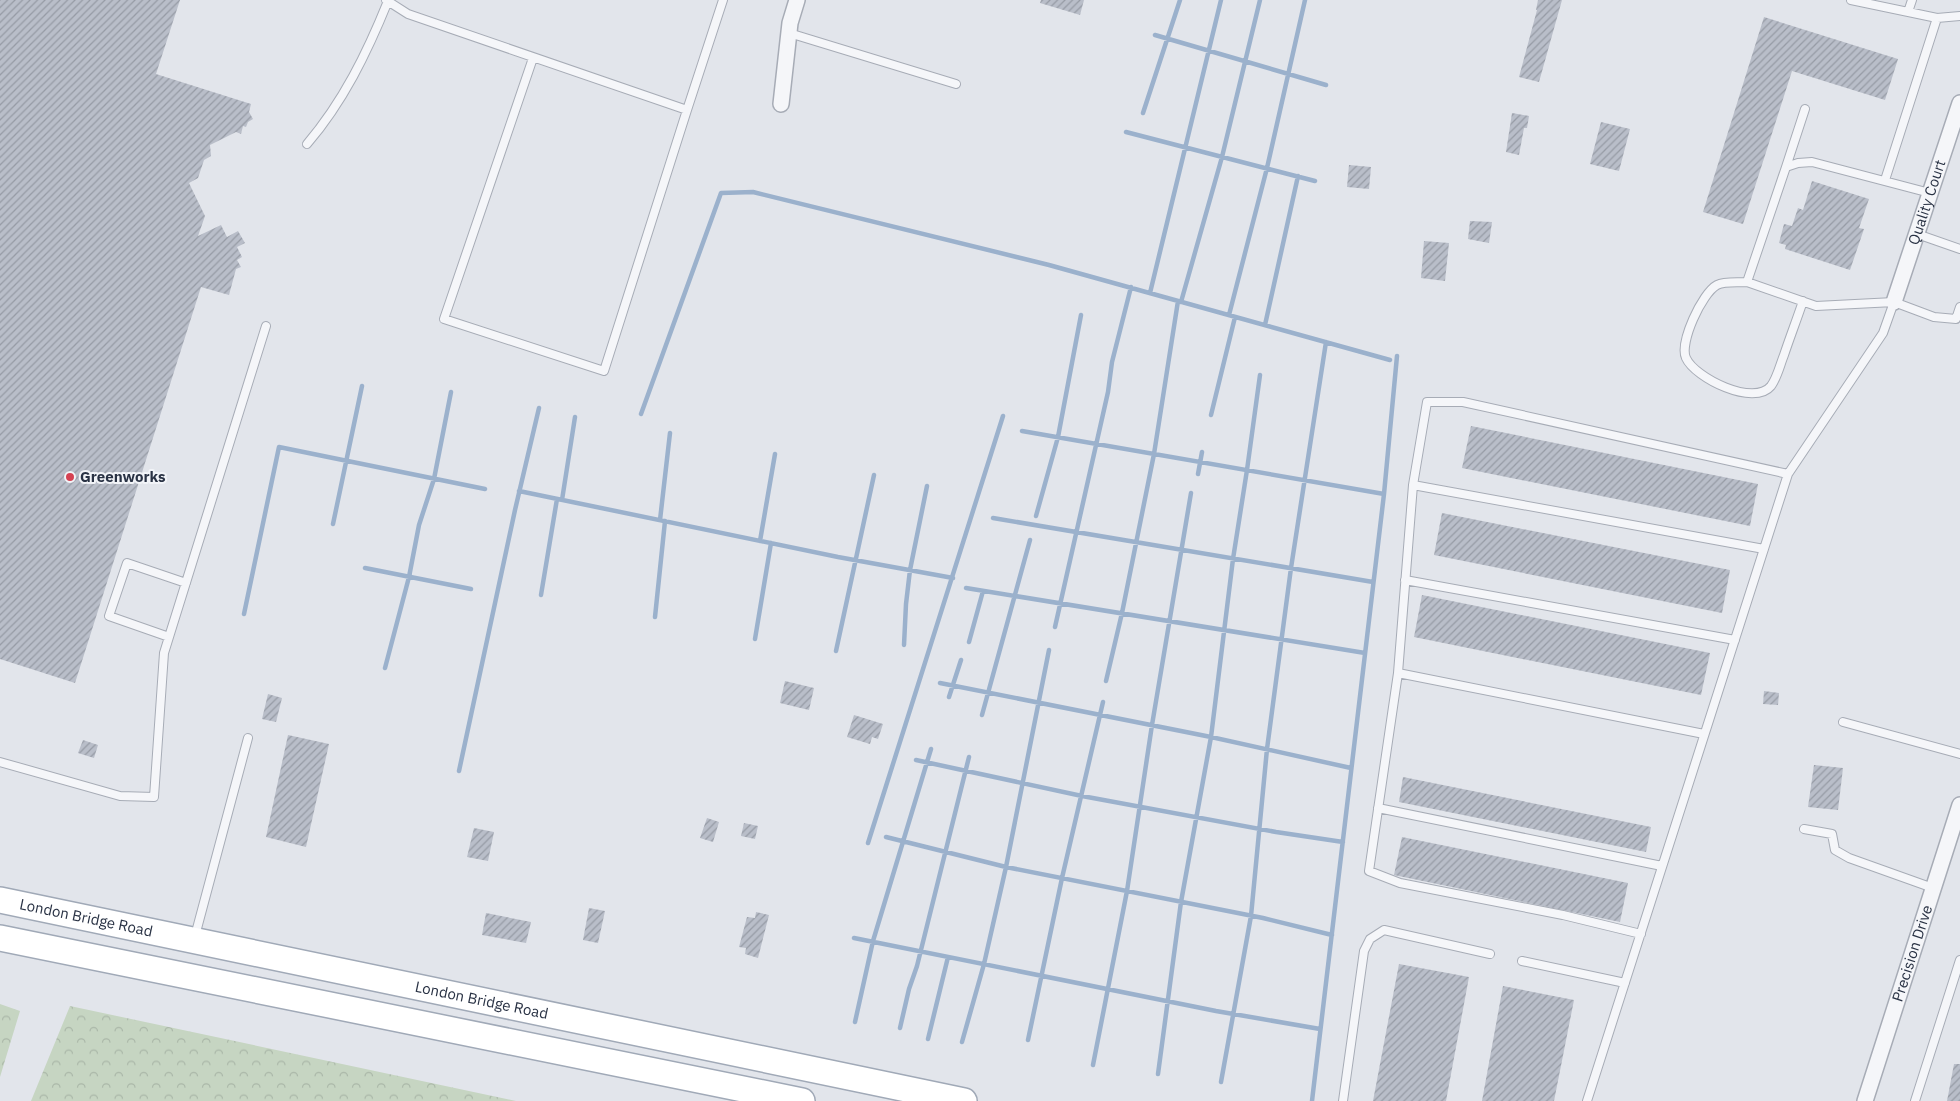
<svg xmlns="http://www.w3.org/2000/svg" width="1960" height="1101" viewBox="0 0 1960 1101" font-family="'IBM Plex Sans',sans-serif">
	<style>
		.forest { fill: url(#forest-crowns) }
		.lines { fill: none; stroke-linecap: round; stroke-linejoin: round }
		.stream { stroke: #9bb1cc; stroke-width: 4.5 }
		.building { fill: url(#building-hatch) }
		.lane-casing { stroke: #a7acb6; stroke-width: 10 }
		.street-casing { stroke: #a7acb6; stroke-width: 18 }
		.primary-casing { stroke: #a0a9b7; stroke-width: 28 }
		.lane { stroke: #f5f6f9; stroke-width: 8 }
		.street { stroke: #f5f6f9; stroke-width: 15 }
		.primary { stroke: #fff; stroke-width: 25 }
		.poi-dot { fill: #d54253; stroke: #f2f4f8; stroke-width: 2 }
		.labels { text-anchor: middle; stroke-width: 4; stroke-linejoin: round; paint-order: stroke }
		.street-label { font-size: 15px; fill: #293244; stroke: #f2f4f8 }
		.poi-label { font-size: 15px; font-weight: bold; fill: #293244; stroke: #f2f4f8; text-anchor: start }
	</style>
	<defs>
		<pattern id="forest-crowns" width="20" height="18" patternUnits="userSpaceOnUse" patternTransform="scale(1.25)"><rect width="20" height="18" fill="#c6d5c2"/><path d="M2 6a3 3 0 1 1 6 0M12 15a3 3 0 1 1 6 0" fill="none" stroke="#aab7a8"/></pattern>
		<pattern id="building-hatch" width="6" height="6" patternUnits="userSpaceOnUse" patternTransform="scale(1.25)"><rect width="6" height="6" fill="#b9bec9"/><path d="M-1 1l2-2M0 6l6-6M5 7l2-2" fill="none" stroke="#969ba5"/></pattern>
	</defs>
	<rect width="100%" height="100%" fill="#e2e5eb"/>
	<path class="forest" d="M0,1004L20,1011L0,1077Z
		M70,1006L516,1101H31Z"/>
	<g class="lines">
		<path class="stream" d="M1155,35L1326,85
			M1143,113L1180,0
			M1126,132L1315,181
			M1150,293L1221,0
			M1181,302L1222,157L1260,0
			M1229,315L1267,168L1305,0
			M1265,325L1298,176
			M641,414L721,193L753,192L1049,265L1390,360
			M1211,415L1235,317
			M1022,431L1384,494L1397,356
			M1198,474L1202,452
			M519,491L838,557L953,578
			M562,500L575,417
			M1036,516L1058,437L1081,315
			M993,518L1373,582
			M660,520L670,433
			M333,524L362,386
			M760,541L775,454
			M365,568L471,589
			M966,588L1365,653
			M541,595L557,499
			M244,614L279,447L485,489
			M655,617L665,521
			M1055,627L1108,392L1112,362L1131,287
			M755,639L771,543
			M969,642L983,591
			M904,645L906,604L910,570L927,486
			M836,651L874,475
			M385,668L409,577L419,525L434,479L451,392
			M1106,681L1122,613L1154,454L1178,301
			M940,683L1211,737L1351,768
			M949,697L961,660
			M982,715L1030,540
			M916,760L1082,796L1276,832L1343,842
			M459,771L515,510L539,408
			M886,837L1006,867L1263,918L1332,935
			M868,843L1003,416
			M854,938L1216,1011L1320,1029
			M855,1022L873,941L931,749
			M900,1028L909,989L917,966L969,757
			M928,1039L948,957
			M1028,1040L1062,878L1103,702
			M962,1042L984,964L1006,867L1049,650
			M1093,1065L1127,891L1152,725L1191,493
			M1158,1074L1181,902L1211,737L1233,559L1247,470L1260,375
			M1221,1082L1251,916L1267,749L1291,568L1326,342
			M1312,1101L1384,494"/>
	</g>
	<path class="building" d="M0,0H180L156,74L251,104L249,112L253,119L248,122L246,127L243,126L241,134L236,132L210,145L211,156L204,160L198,178L189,183L205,216L198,236L221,225L227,237L238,231L245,243L237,247L242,257L237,260L241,267L236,269L229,295L201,287L75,683L0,659Z
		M1041,0H1084L1080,15L1040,3Z
		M1538,0H1562L1539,82L1519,77L1537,10H1536Z
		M1764,17L1898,59L1885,100L1792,71L1743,224L1703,212Z
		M1512,113L1529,116L1527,128H1524L1519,155L1506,152Z
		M1601,122L1630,129L1619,171L1590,164Z
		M1349,165L1371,167L1369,189L1347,187Z
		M1812,181L1869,199L1859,228L1864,229L1850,270L1785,249L1786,245L1779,243L1784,224L1792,226L1798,208L1803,210Z
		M1470,221L1492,222L1489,243L1468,239Z
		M1424,241L1449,243L1445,281L1421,278Z
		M1471,426L1758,484L1750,526L1462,468Z
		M1442,513L1730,570L1722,613L1434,555Z
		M1422,595L1710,653L1701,695L1414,637Z
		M785,681L814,688L809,710L780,703Z
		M1764,691L1779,693L1778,705L1763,704Z
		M268,694L282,698L276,722L262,719Z
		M854,715L883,724L878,739L872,737L870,744L847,737Z
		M288,735L329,744L306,847L266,837Z
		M83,740L98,745L94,758L78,753Z
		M1814,765L1843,768L1838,810L1808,807Z
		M1403,777L1651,827L1646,852L1399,802Z
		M707,818L719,822L713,842L700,838Z
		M744,823L758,826L755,839L741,836Z
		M474,828L494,832L488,861L467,857Z
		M1402,837L1628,883L1620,922L1394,875Z
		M589,908L605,911L598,943L583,940Z
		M756,912L769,915L758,958L745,954L746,948L739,947L747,917L755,918Z
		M486,913L531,922L526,943L482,935Z
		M1399,964L1469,977L1446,1101H1373Z
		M1503,986L1574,1000L1554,1101H1482Z
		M1954,1064H1960V1101H1947Z"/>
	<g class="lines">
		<g class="lane-casing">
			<path id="lane" d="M386,0L408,14L687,110L723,0
				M1851,0L1937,18
				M1908,12L1912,0
				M789,33L956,84
				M533,58L444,319L604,371L687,110
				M1805,109L1786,167L1798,163L1812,162L1930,193
				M307,144C343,102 367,53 388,1
				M1786,167L1747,282L1816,306L1894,302L1934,317L1956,319L1960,307
				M1885,180L1937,18L1960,16
				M1917,234L1960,249
				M1747,282C1738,283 1725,281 1717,285C1702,293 1679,343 1686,358C1695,378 1754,407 1771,386C1777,378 1780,365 1784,355C1790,337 1797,319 1803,301
				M1413,485L1764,549
				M1405,580L1735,640
				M169,637L109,616L127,563L186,583
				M1398,673L1704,734
				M1843,722L1960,754
				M0,762L120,796L154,797L164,653L266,326
				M1378,808L1662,866
				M1804,829L1832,834L1835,850L1849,858L1933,888
				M1641,934L1563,915L1400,883L1369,871L1398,673L1413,485L1427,402H1463L1788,474
				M195,936L248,738
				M1522,961L1625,983
				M1343,1101L1364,951L1370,939L1384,930L1490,954
				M1587,1101L1788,474L1883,333L1894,302
				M1915,1101L1960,960"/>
		</g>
		<g class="street-casing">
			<g id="street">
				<path d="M781,104L790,23L797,0"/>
				<path id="s1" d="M1894,302L1960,103"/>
				<path id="s2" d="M1865,1101L1960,805"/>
			</g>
		</g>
		<g class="primary-casing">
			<g id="primary">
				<path id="s3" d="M0,900L964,1101"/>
				<path d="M0,938L802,1101"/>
			</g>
		</g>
		<use href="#lane" class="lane"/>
		<use href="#street" class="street"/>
		<use href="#primary" class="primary"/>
	</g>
	<circle class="poi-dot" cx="70" cy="477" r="5"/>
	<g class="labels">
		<g class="street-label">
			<text dy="5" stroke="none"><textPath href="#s1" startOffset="105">Quality Court</textPath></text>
			<text dy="5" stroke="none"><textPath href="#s3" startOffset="88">London Bridge Road</textPath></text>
			<text dy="5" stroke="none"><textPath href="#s2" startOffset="155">Precision Drive</textPath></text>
			<text dy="5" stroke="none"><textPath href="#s3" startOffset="492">London Bridge Road</textPath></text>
		</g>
		<g class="poi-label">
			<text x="80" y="482">Greenworks</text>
		</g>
	</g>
</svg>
